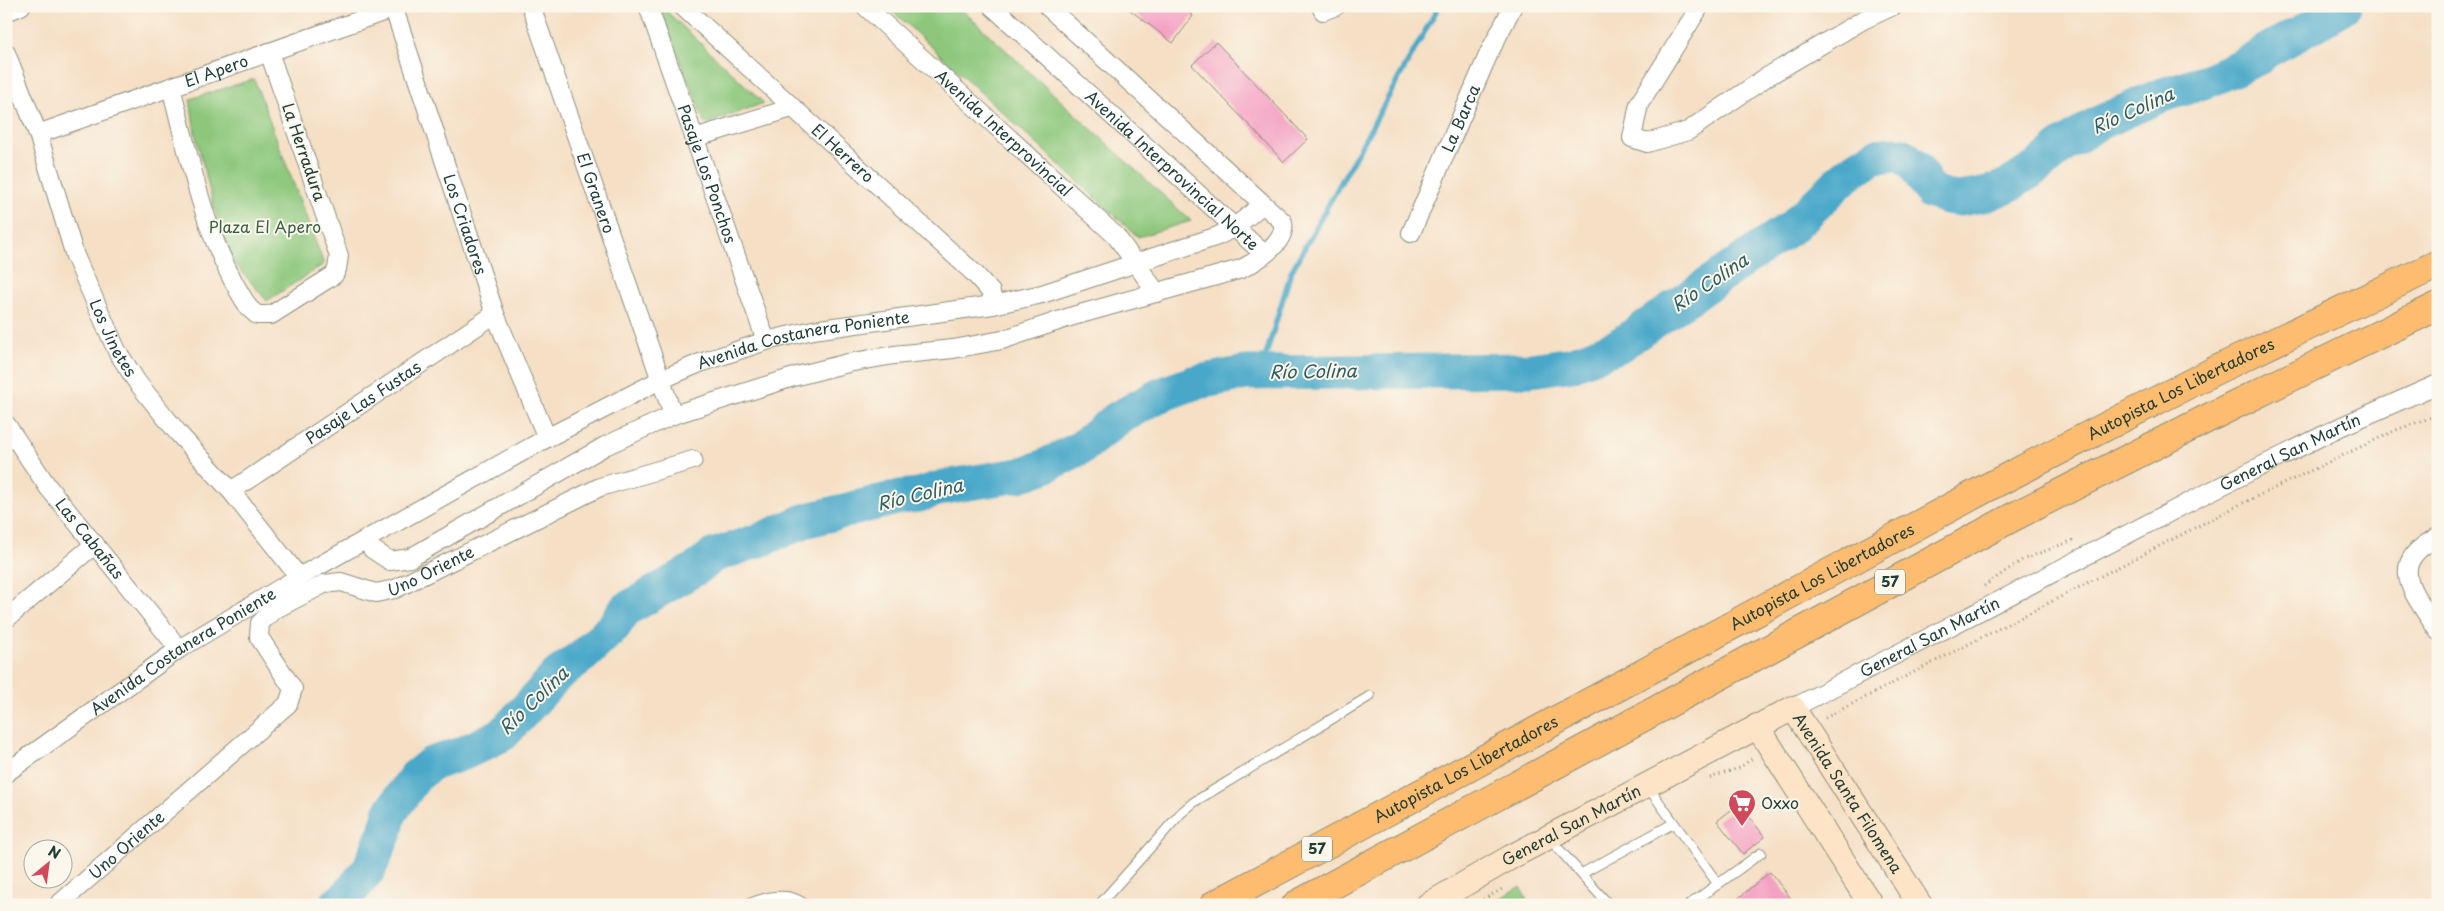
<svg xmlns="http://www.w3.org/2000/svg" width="2444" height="911" viewBox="0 0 2444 911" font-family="'Playpen Sans',sans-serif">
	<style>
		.green { fill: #8cc77b; stroke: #568258 }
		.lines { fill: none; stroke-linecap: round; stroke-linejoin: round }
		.stream { stroke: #4aa8c9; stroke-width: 5.5 }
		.river { stroke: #4aa8c9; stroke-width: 35 }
		.building { fill: #f4a1c3 }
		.lane-casing { stroke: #8a8e7c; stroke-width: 11 }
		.street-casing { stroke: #8a8e7c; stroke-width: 20 }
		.secondary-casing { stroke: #8a8e7c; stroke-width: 26 }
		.highway-casing { stroke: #8a8e7c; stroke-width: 30 }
		.path { stroke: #8a8e7c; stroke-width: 3; stroke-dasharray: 1 4; stroke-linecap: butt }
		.lane { stroke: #fff; stroke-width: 9 }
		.street { stroke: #fff; stroke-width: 18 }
		.secondary { stroke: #fee4c6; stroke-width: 24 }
		.highway { stroke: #fdbc70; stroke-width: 28 }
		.labels { text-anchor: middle; stroke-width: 4; stroke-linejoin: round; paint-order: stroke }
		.shield { fill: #fbf7ec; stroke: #61756b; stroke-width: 1 }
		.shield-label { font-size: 15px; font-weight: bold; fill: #1f3d34 }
		.street-label { font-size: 16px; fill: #1f3d34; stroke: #fbf7ec }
		.park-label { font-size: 16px; fill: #3a6046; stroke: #fbf7ec }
		.poi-label { font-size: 16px; fill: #1f3d34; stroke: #fbf7ec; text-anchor: start }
		.water-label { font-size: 18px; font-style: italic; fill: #2c5d61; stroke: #fbf7ec }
	</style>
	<rect width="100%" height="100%" fill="#fbf7ec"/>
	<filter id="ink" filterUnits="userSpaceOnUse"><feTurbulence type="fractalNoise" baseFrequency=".02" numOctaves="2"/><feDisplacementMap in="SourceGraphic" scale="10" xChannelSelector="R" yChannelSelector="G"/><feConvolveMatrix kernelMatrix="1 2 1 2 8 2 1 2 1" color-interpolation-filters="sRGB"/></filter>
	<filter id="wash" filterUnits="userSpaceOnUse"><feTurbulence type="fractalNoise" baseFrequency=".0096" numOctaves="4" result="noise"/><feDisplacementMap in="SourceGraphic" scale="20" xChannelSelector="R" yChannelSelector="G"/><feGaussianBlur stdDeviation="1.12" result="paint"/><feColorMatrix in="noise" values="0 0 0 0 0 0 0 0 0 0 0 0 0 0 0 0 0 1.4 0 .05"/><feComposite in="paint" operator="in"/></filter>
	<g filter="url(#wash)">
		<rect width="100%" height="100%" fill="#f5dfc5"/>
		<path class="green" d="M659,6H661L764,103L705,124Z
			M887,6H958L1191,221L1138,237Z
			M254,79L324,264L267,301L231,259L214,207L195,133L190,99Z
			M1520,887L1530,905H1488Z"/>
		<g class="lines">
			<path class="stream" d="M1246,373L1266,355L1291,272L1439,6"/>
			<path class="river" d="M336,905L347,896L369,869L385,832L390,813L415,777L431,764L464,753L503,734L558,674L585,654L614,626L625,610L702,565L712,556L763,539L804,521L900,497L919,495L944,487L1019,475L1043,467L1082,447L1118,418L1158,396L1193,383L1246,373L1531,370L1573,364L1618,346L1793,226L1850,172L1875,156L1898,154L1905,157L1916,167L1931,192L1946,197L1960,199L1988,194L2011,184L2039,166L2064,145L2097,124L2157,97L2212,79L2260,57L2264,52L2313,26L2344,6"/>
		</g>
		<g id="blocks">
			<path class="building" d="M1125,6H1180L1193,16L1173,43Z
				M1216,42L1308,139L1284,162L1192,65Z
				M1739,804L1765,837L1743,854L1717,821Z
				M1770,872L1796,905H1730Z"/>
		</g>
	</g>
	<g filter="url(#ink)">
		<use href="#blocks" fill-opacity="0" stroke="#8a8e7c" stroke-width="1"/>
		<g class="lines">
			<g class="lane-casing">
				<path id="lane" d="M1648,787L1718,884
					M1548,837L1609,905
					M1581,874L1674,823
					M746,905C764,897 788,890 806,905
					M1099,905L1181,813L1194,802L1370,696
					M1689,905L1761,853"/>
			</g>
			<g class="street-casing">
				<g id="street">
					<path id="s1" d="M393,6L495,314L547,438"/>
					<path id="s2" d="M531,6L673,415"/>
					<path id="s3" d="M648,6L766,341"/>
					<path id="s4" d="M682,6L975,274L991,292L993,305"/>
					<path id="s5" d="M865,6L1116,236L1157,293"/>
					<path id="s6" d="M992,6L1264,254"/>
					<path d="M1321,6L1323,11L1336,6"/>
					<path d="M1700,6L1639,104L1632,138L1647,143L1688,131L1765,78L1863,20L1893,6"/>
					<path d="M6,12L21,6"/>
					<path id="s7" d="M6,53L38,134L75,256L117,351L137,382L178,433L231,491L299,577"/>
					<path d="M171,87C191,164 205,241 249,308L257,315H271L334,275L337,269L339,256L269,52"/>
					<path id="s8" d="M38,134L394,8"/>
					<path d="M694,138L792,108"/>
					<path id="s9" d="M1411,233L1489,53L1513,6"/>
					<path id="s10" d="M6,424L48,487L179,649"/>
					<path id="s11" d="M231,491L495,314"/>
					<path d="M2438,537C2384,564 2414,593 2438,631"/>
					<path d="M367,541L372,549L390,561L410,558L605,446L673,415L797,376L848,363L894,355L953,349L1002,340L1073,316L1241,269C1257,261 1287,243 1283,222L1047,6"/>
					<path d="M6,619L95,544"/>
					<path id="s12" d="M1793,708L2201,496L2342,426L2438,384"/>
					<path id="s13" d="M6,773L179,649L299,577L463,485L547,438L660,380L700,363L766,341L813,330L993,305L1042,294L1218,236L1235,227L1263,204"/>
					<path id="s14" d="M58,905L288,704L293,689L259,637L260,623L274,610L324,584L341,582L376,593L395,589L600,487L693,460"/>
				</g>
			</g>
			<g class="secondary-casing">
				<g id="secondary">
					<path d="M1757,726L1871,905"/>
					<path id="s15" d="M1428,905L1511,857L1793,708L1920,905"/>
				</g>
			</g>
			<g class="highway-casing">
				<g id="highway">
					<path id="s16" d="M1214,905L1992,485L2214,371L2438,264"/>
					<path d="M1296,905L2013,517L2234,405L2438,306"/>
				</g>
			</g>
			<path class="path" d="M1984,586L2022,560L2076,539
				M1825,718L2241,504L2396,430L2438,415
				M1710,778L1739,768L1754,757
				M1479,902L1504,888
				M1399,905L1408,900"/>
			<use href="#lane" class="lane"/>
			<use href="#street" class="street"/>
			<use href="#secondary" class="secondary"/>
			<use href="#highway" class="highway"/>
		</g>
	</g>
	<defs>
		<g id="supermarket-pin" transform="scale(1.4375)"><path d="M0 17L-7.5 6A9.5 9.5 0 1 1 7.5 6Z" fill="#d1495b" stroke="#fbf7ec"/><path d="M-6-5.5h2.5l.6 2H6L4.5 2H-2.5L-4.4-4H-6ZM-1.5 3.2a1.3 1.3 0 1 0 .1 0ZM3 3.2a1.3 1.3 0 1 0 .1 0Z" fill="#fff"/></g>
	</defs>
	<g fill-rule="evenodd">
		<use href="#supermarket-pin" x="1742" y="803"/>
	</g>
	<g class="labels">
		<g class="shield">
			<rect x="1875" y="569.5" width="30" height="25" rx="4"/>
			<rect x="1302" y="836.5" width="30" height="25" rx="4"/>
		</g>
		<g class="shield-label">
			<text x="1890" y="587">57</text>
			<text x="1317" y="854">57</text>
		</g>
		<g class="street-label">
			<text dy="6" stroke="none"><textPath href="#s8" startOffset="189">El Apero</textPath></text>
			<text dy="6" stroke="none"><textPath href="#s9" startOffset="125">La Barca</textPath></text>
			<text dy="6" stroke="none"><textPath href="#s5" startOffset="188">Avenida Interprovincial</textPath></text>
			<text transform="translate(304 152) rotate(71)" y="6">La Herradura</text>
			<text dy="6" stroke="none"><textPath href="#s4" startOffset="218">El Herrero</textPath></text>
			<text dy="6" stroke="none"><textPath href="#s6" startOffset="244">Avenida Interprovincial Norte</textPath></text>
			<text dy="6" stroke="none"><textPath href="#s3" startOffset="178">Pasaje Los Ponchos</textPath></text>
			<text dy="6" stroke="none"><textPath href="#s2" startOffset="198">El Granero</textPath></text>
			<text dy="6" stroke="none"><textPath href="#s1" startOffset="230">Los Criadores</textPath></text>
			<text dy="6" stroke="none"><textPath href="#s7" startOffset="305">Los Jinetes</textPath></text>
			<text dy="6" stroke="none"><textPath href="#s13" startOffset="914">Avenida Costanera Poniente</textPath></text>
			<text dy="6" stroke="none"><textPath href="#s16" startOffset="1096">Autopista Los Libertadores</textPath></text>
			<text dy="6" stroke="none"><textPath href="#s11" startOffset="159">Pasaje Las Fustas</textPath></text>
			<text dy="6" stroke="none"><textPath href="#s12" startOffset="559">General San Martín</textPath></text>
			<text dy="6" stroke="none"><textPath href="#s10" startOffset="142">Las Cabañas</textPath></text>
			<text dy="6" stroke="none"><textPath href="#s14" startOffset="586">Uno Oriente</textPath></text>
			<text dy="6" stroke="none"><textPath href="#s16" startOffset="691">Autopista Los Libertadores</textPath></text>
			<text dy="6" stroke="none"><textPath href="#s12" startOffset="154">General San Martín</textPath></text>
			<text dy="6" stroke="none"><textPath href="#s13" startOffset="215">Avenida Costanera Poniente</textPath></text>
			<text dy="6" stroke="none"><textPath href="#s16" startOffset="286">Autopista Los Libertadores</textPath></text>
			<text dy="6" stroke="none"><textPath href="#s15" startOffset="516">Avenida Santa Filomena</textPath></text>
			<text dy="6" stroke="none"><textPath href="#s15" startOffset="164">General San Martín</textPath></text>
			<text dy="6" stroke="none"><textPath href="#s14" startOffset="91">Uno Oriente</textPath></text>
		</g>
		<g class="park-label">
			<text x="265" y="233">Plaza El Apero</text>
		</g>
		<g class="poi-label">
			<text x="1761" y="809">Oxxo</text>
		</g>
		<g class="water-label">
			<text transform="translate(2133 111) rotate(-24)" y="6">Río Colina</text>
			<text transform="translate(1710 283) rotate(-34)" y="6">Río Colina</text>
			<text transform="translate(1313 372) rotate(-1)" y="6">Río Colina</text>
			<text transform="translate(920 495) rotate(-13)" y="6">Río Colina</text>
			<text transform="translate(534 701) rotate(-44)" y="6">Río Colina</text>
		</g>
	</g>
	<rect width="2444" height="911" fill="none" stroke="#fbf7ec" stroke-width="25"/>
	<g transform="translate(48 864) rotate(29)"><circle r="24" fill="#fbf7ec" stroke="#a3ada2"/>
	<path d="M0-4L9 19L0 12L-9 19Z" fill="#d1495b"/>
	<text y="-8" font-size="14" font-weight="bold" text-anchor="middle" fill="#1f3d34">N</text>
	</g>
</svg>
